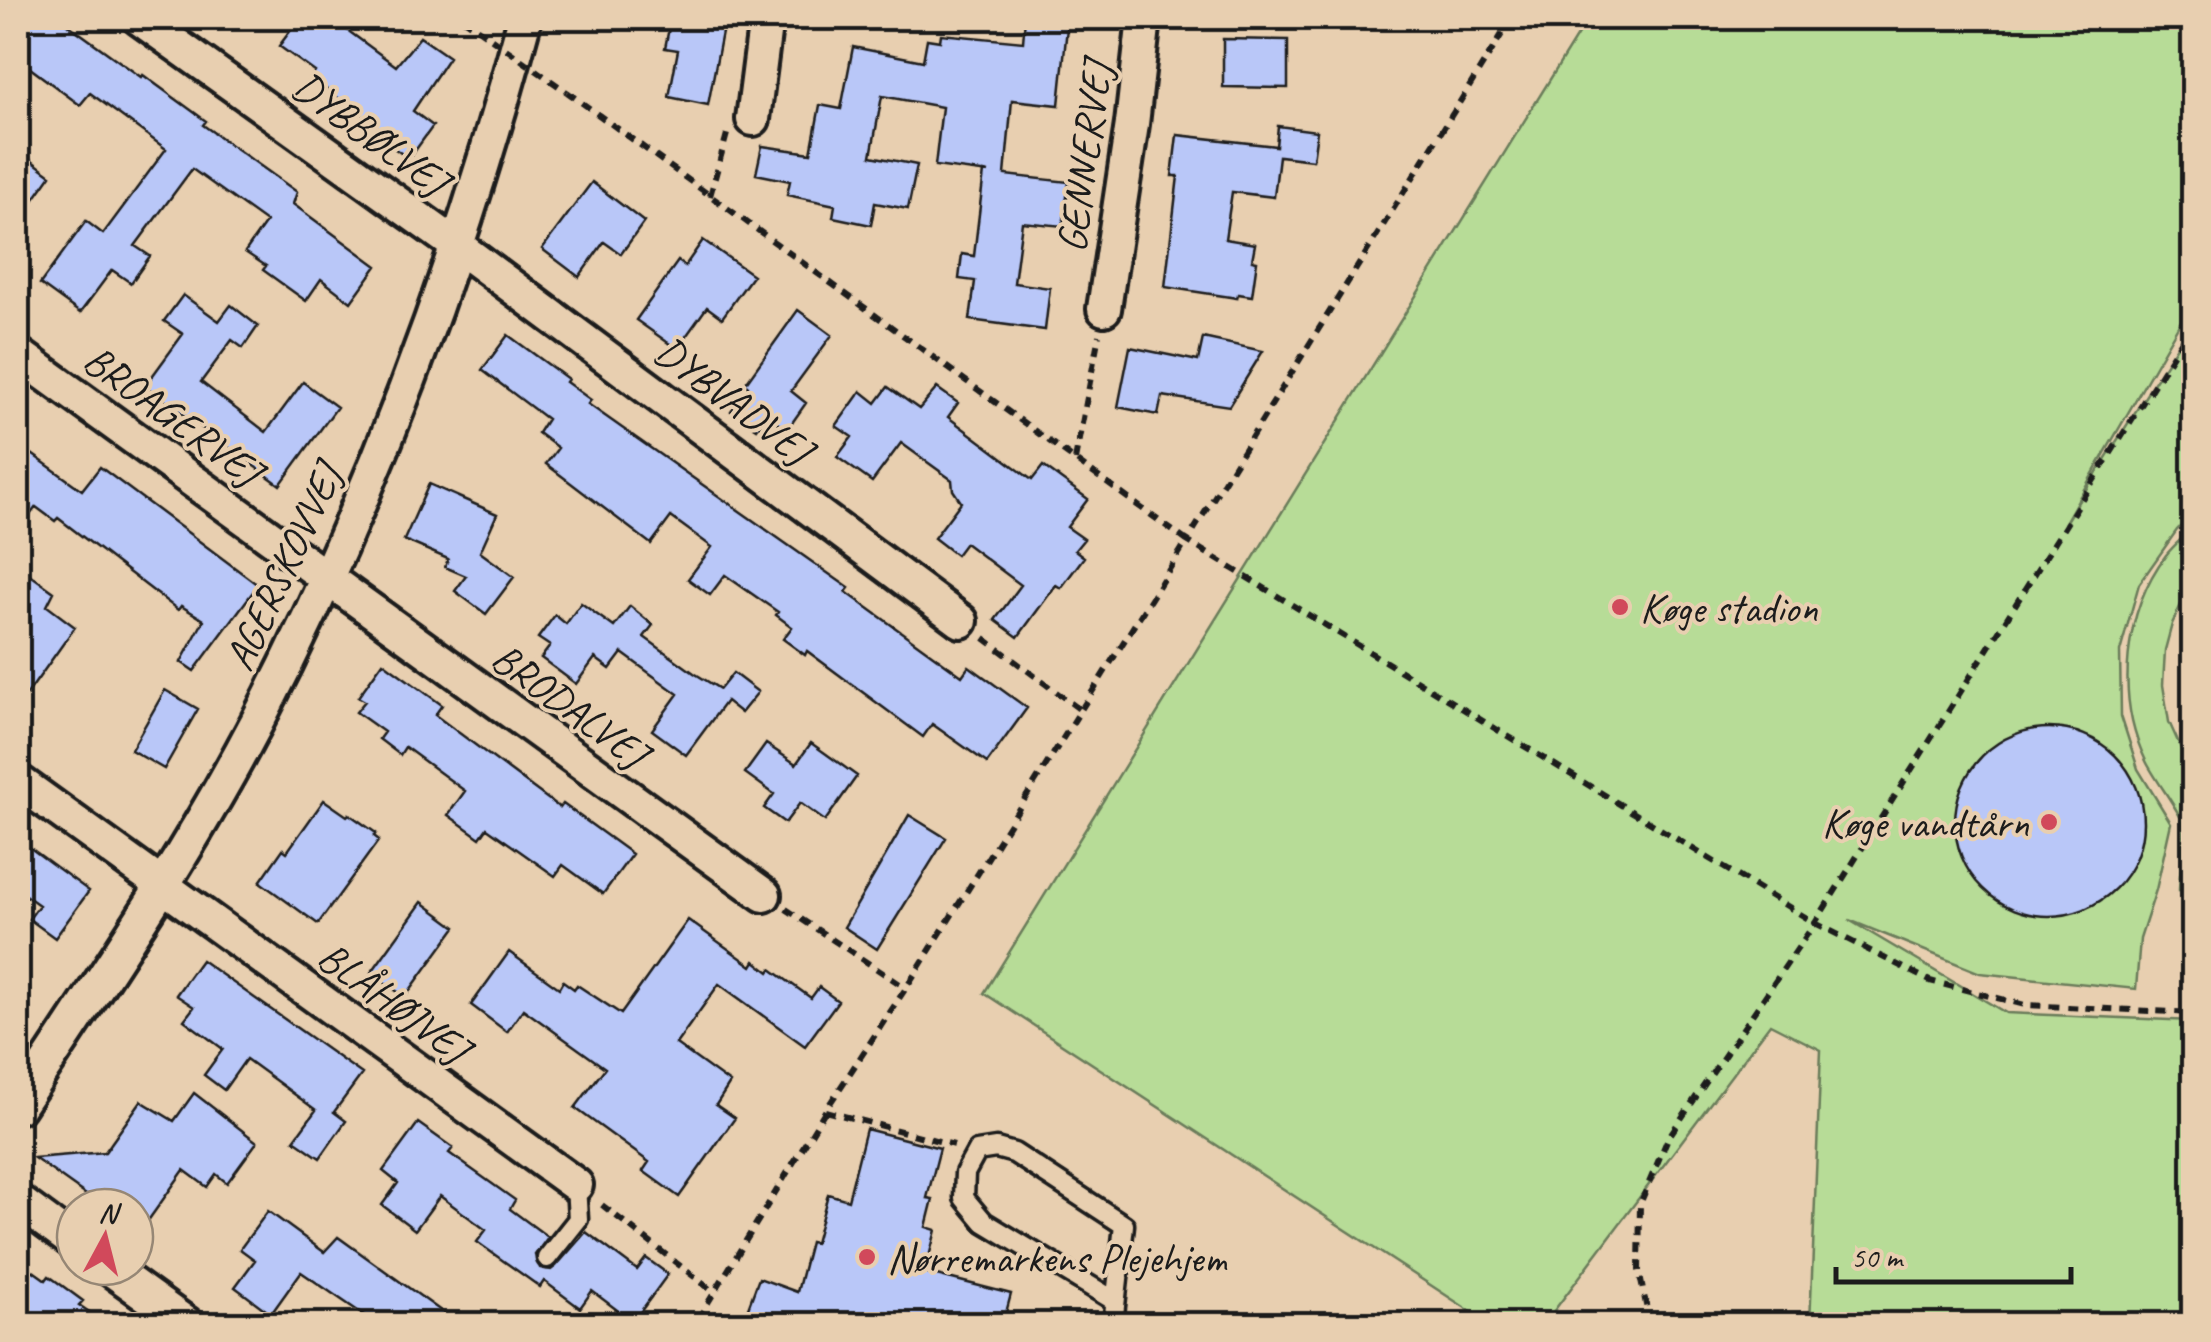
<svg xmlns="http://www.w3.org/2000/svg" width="2211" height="1342" viewBox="0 0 2211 1342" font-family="Caveat,sans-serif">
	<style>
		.green { fill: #b7dc97; stroke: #6a7c5a; stroke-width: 2.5 }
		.building { fill: #b9c7f8; stroke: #1c1c1c; stroke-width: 2.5 }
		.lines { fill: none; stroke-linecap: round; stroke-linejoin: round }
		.lane-casing { stroke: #1c1c1c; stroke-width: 25 }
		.street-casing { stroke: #1c1c1c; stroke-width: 40 }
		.path { stroke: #1c1c1c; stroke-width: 6; stroke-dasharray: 10 8; stroke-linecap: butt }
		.lane { stroke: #e8cfb0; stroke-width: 18 }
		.street { stroke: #e8cfb0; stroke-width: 32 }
		.path-bridge { stroke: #1c1c1c; stroke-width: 6; stroke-dasharray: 10 8; stroke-linecap: butt }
		.poi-dot { fill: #d1495b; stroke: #e8cfb0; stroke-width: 4 }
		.labels { text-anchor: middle; stroke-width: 8; stroke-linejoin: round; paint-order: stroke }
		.street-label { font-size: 42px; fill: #1c1c1c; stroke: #e8cfb0 }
		.poi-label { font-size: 42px; fill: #1c1c1c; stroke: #e8cfb0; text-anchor: start }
	</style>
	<rect width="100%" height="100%" fill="#e8cfb0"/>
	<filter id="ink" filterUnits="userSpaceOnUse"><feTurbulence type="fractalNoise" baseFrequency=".01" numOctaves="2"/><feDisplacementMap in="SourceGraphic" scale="20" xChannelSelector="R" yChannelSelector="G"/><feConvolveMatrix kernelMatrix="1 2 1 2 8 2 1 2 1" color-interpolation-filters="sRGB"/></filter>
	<g filter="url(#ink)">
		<path class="green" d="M1588,18H2193V300L2064,524L2193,321V514L2177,530L2139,584L2120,652L2121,716L2138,769L2171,823L2156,890L2140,939L2136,989L1980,973L1849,920L2006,1013L2193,1021V1324H1810L1821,1050L1770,1024L1544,1324H1490L984,993Z
			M2193,527V579L2172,624L2165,650L2163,685L2169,722L2193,775V891L2179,890C2179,873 2186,836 2182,821C2179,811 2153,776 2146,761C2115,698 2124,611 2166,555C2174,545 2185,536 2193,527Z"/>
		<path class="building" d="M25,18H59L141,77L143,75L206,121L203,125L297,192L293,204L377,266L351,302L321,279L306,301L263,270L266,266L245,252L266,222L192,169L135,246L150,256L131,283L112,270L80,313L40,284L86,221L103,234L166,149L90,93L80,105L18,59V27Z
			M300,18H350L343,27L396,66L420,37L449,57L413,111L433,126L409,159L387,143L391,137L311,78L315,72L279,46Z
			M671,18L724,22L708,105L669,97L678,50L665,48Z
			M1025,18H1068L1059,105L1012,100L1005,175L1069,182L1063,226L1022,222L1014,283L1050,288L1045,330L970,320L975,281L959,279L962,254L974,256L984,172L989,173L935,166L942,107L882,96L871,156L917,165L908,209L875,203L871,225L833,217L835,205L787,195L790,181L756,174L762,146L811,153L820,105L841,109L853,47L923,61L927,39L940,41L941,34L1023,42Z
			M1223,39L1288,40V88L1223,87Z
			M1278,126L1317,131L1313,160L1279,156L1274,197L1232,192L1225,239L1255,244L1252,260L1257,261L1252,296L1238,294L1237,298L1165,287L1178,176H1172L1177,135L1276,146Z
			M28,158L51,175L34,199L18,187V172Z
			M592,182L644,222L621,254L604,242L579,277L542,249Z
			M703,240L753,275L722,318L707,307L677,349L636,320L678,261L685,266Z
			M183,295L219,321L231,305L258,326L243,348L232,340L201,382L266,432L303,382L337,407L280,485L145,386L183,334L164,321Z
			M798,310L832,335L791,391L806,403L787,430L767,416L757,429L731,411L748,387L745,384Z
			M508,335L568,379L566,382L591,400L588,404L849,588L846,592L962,676L969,666L1027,708L987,763L932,724L923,737L807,651L805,655L783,639L792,627L776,615L778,612L725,575L710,595L688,579L712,547L671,517L651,544L546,464L558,448L538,433L547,419L482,370Z
			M1203,338L1263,351L1229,406L1162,396L1158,415L1118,407L1130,347L1198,361Z
			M888,387L919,409L937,388L958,403L948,417L1032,480L1043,466L1088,499L1067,527L1084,539L1075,550L1084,557L1061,588L1056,585L1018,637L995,620L1021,585L965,543L956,555L934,538L961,502L953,490L952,480L901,443L872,482L837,457L852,437L836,426L861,391L876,403Z
			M18,444L82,490L100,467L258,585L194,671L181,662L204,620L181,606L178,610L58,518L55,521L36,507L18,531Z
			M429,484L497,514L480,552L514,577L486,614L455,591L466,576L445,567L448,559L404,540Z
			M18,566L54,592L47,606L75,627L18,707Z
			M581,603L614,627L630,606L653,625L644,637L694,673L720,689L733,673L758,692L741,713L726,701L686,755L652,730L678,694L622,653L610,669L595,658L576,684L541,658L550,646L538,638L555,615L566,624Z
			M383,662L442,705L435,715L560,808L563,804L632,854L603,894L563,865L555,876L487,828L480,838L448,815L465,791L405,747L400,755L379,739L384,732L356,712L365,701L358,697Z
			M165,690L198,709L164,769L131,750Z
			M1955 822a94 94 0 1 1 188 0a94 94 0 1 1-188 0Z
			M811,743L857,776L825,821L800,803L785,823L764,808L774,794L745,773L766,744L796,764Z
			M324,800L347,816L349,814L376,833L374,836L379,840L318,924L260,882L283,849L287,852Z
			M909,815L946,838L877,949L844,927Z
			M18,839L89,891L55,938L29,919L39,905L18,890Z
			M422,902L456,927L405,997L371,973Z
			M688,920L752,966L755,961L769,972L771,969L811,998L819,987L838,1001L805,1046L719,984L676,1044L730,1083L716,1105L735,1118L679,1197L643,1171L649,1162L575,1108L605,1068L523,1009L507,1032L471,1005L509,952L559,988L563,981L574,989L577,985L621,1014Z
			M201,960L362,1074L334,1112L346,1121L320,1158L294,1140L316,1110L246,1059L224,1090L204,1075L223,1049L184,1020L194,1007L176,995Z
			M194,1093L257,1142L227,1183L216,1174L207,1187L184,1170L135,1239V1207H103L34,1158L105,1152L141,1101L174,1121Z
			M418,1123L453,1148L449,1153L515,1200L510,1209L548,1237L535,1255L540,1268L551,1270L556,1266L586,1232L637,1270L646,1258L668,1274L633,1322L592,1291L580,1308L544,1281L540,1287L477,1242L486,1230L440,1196L415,1230L382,1205L398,1183L383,1171Z
			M866,1129L940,1148L927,1198L933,1199L926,1227L936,1230L925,1272L1011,1294L1003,1324H742L759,1278L797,1292L810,1242L815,1243L828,1194L848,1200Z
			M268,1211L324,1252L338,1237L459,1324H377L301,1272L271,1314L235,1287L255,1260L240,1249Z
			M18,1260L46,1280L49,1276L83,1301L79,1305L107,1324H18Z"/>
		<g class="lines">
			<g class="lane-casing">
				<path id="lane" d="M547,1258L578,1219L576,1185
					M1113,1324L1124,1225L1014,1153L996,1148L977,1151L965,1173L964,1198L984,1222L1115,1301"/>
			</g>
			<g class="street-casing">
				<path id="street" d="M139,18L456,245L961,621
					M753,119L766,18
					M1104,309L1132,124L1144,18
					M18,354L764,895
					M18,781L576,1185
					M18,1107C101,981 187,856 257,722C373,498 460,261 525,18
					M18,1201L75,1243
					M108,1267L187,1324"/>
			</g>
			<path class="path" d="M1512,18L1187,541L1815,923L1930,981L2025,1005L2194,1013
				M567,92L1187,541L906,988L825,1111L695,1324
				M710,196L727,134
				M1075,460L1099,335
				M984,638L1079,709
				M786,909L906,988
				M825,1111L954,1145
				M602,1205L715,1293
				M1650,1324L1639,1271L1640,1204L1668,1138L1815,923L2194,321"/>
			<use href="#lane" class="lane"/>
			<use href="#street" class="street"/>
			<path class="path-bridge" d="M462,18L567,92"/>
		</g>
	</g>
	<g class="poi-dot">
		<circle cx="1620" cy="607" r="10"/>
		<circle cx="2049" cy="822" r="10"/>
		<circle cx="867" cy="1257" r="10"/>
	</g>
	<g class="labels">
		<g class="street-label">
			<text transform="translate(371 132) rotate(36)" y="15">DYBBØLVEJ</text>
			<text transform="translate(1083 157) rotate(-82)" y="15">GENNERVEJ</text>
			<text transform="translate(734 399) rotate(37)" y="15">DYBVADVEJ</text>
			<text transform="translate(173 414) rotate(36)" y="15">BROAGERVEJ</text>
			<text transform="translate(282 567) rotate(-65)" y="15">AGERSKOVVEJ</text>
			<text transform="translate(570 704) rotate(36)" y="15">BRODALVEJ</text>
			<text transform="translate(394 1001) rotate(36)" y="15">BLÅHØJVEJ</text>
		</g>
		<g class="poi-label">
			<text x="1640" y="622">Køge stadion</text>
			<text x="2029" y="837" text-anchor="end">Køge vandtårn</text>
			<text x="887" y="1272">Nørremarkens Plejehjem</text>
		</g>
	</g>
	<rect width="2211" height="1342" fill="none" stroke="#e8cfb0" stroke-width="60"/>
	<rect x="30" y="30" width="2151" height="1282" fill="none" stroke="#1c1c1c" stroke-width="4" filter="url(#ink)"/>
	<g transform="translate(105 1237) rotate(7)"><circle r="48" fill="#e8cfb0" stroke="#968775" stroke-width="2.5"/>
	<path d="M0-8L18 38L0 25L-18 38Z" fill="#d1495b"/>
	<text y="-15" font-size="28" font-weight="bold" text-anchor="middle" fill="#1c1c1c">N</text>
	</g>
	<path d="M1836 1267v15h235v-15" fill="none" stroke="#1c1c1c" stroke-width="5"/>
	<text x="1851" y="1267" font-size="30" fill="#1c1c1c" stroke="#e8cfb0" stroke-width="8" paint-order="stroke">50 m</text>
</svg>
